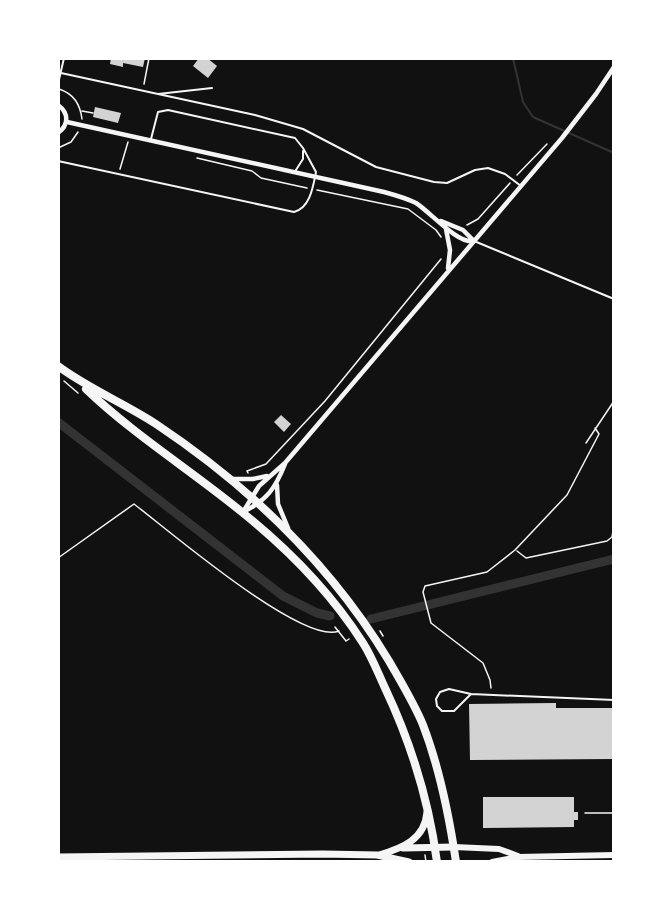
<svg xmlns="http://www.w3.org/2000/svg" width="672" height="920" viewBox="0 0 672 920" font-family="Jost,sans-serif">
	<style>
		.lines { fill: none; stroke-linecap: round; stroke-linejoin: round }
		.stream { stroke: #333; stroke-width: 2 }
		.canal { stroke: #333; stroke-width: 9 }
		.building { fill: #d3d3d3 }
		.path { stroke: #f5f5f5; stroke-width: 1.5 }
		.service { stroke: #f5f5f5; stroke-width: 2 }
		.minor { stroke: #f5f5f5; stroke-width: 4.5 }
		.tertiary { stroke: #f5f5f5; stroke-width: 6 }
		.secondary { stroke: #f5f5f5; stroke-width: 7 }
		.primary { stroke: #f5f5f5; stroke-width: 8 }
	</style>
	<rect width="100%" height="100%" fill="#111"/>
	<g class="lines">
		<path class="stream" d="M513,58L523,102L533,117L614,153"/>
		<path class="canal" d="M58,422L283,596L317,613L330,616
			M371,619L614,559"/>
	</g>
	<path class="building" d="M111,58H145L143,67L123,63V67L110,64Z
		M199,58H207L217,66L208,78L193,66Z
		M95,107L121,113L118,123L93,117Z
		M281,415L291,424L284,432L274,422Z
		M556,703V708H614V759L470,760L469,704Z
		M483,797H574V812H578V820H574V827L483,828Z"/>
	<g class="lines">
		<path class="path" d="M144,84L149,58
			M59,89C74,94 80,104 82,119
			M82,111L93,113
			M58,148L71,142L78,132
			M197,158L252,171L261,178L307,188
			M120,169L128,142
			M517,175L547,144
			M317,190L408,209L436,230L441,237
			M467,225L478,219L510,183
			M64,381L78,393
			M586,443L614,401
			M248,473L247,471L266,464L325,401L441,259
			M517,551L526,558L607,541L612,537L614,526
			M58,558L134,504C167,529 303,646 339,631
			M335,627L346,641L349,639
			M380,631L383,636
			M491,688L490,680L483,663L431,623L423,592L425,586L487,572L515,550L567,495L599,434L595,428
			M585,813H614
			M425,855L426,862"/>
		<path class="service" d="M61,73L255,115L303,129L376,167L434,182L447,183L475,170L488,168L505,174L521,186
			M58,84L64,58
			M158,94L212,88
			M58,161L294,212C310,208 313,187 316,172L303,148L295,138L168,110L158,112L151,139
			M294,173L303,159V151
			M474,241L614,299
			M471,694L454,711H442L437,706L436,699L440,692L449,689L471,694L614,700"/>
		<path class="minor" d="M58,105C69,113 69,125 58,133
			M67,122L384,192C395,195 406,198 416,203C430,212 458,244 473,241
			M441,221L463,230L474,241
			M446,229L450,250L448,268
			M231,479H253L267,476
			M277,485L278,504L288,528
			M243,512L259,486L285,463L562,138L596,94L614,67
			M243,512C267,500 275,489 285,464"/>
		<path class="tertiary" d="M454,847L499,849L518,856
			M492,862L518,857L614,855"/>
		<path class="secondary" d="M403,848L454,847
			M379,855C403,848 425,839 427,812
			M58,857L323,854L377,855L409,862"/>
		<path class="primary" d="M58,366C89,389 124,403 156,424C249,486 331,565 389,661C401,682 414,703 423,725C440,769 449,815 456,862
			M86,389C134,435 192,471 243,513C289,550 331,593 363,643C372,657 378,673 385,688C411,743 429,801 437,862"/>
	</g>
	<rect width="672" height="920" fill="none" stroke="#ffffff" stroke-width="120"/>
</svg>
